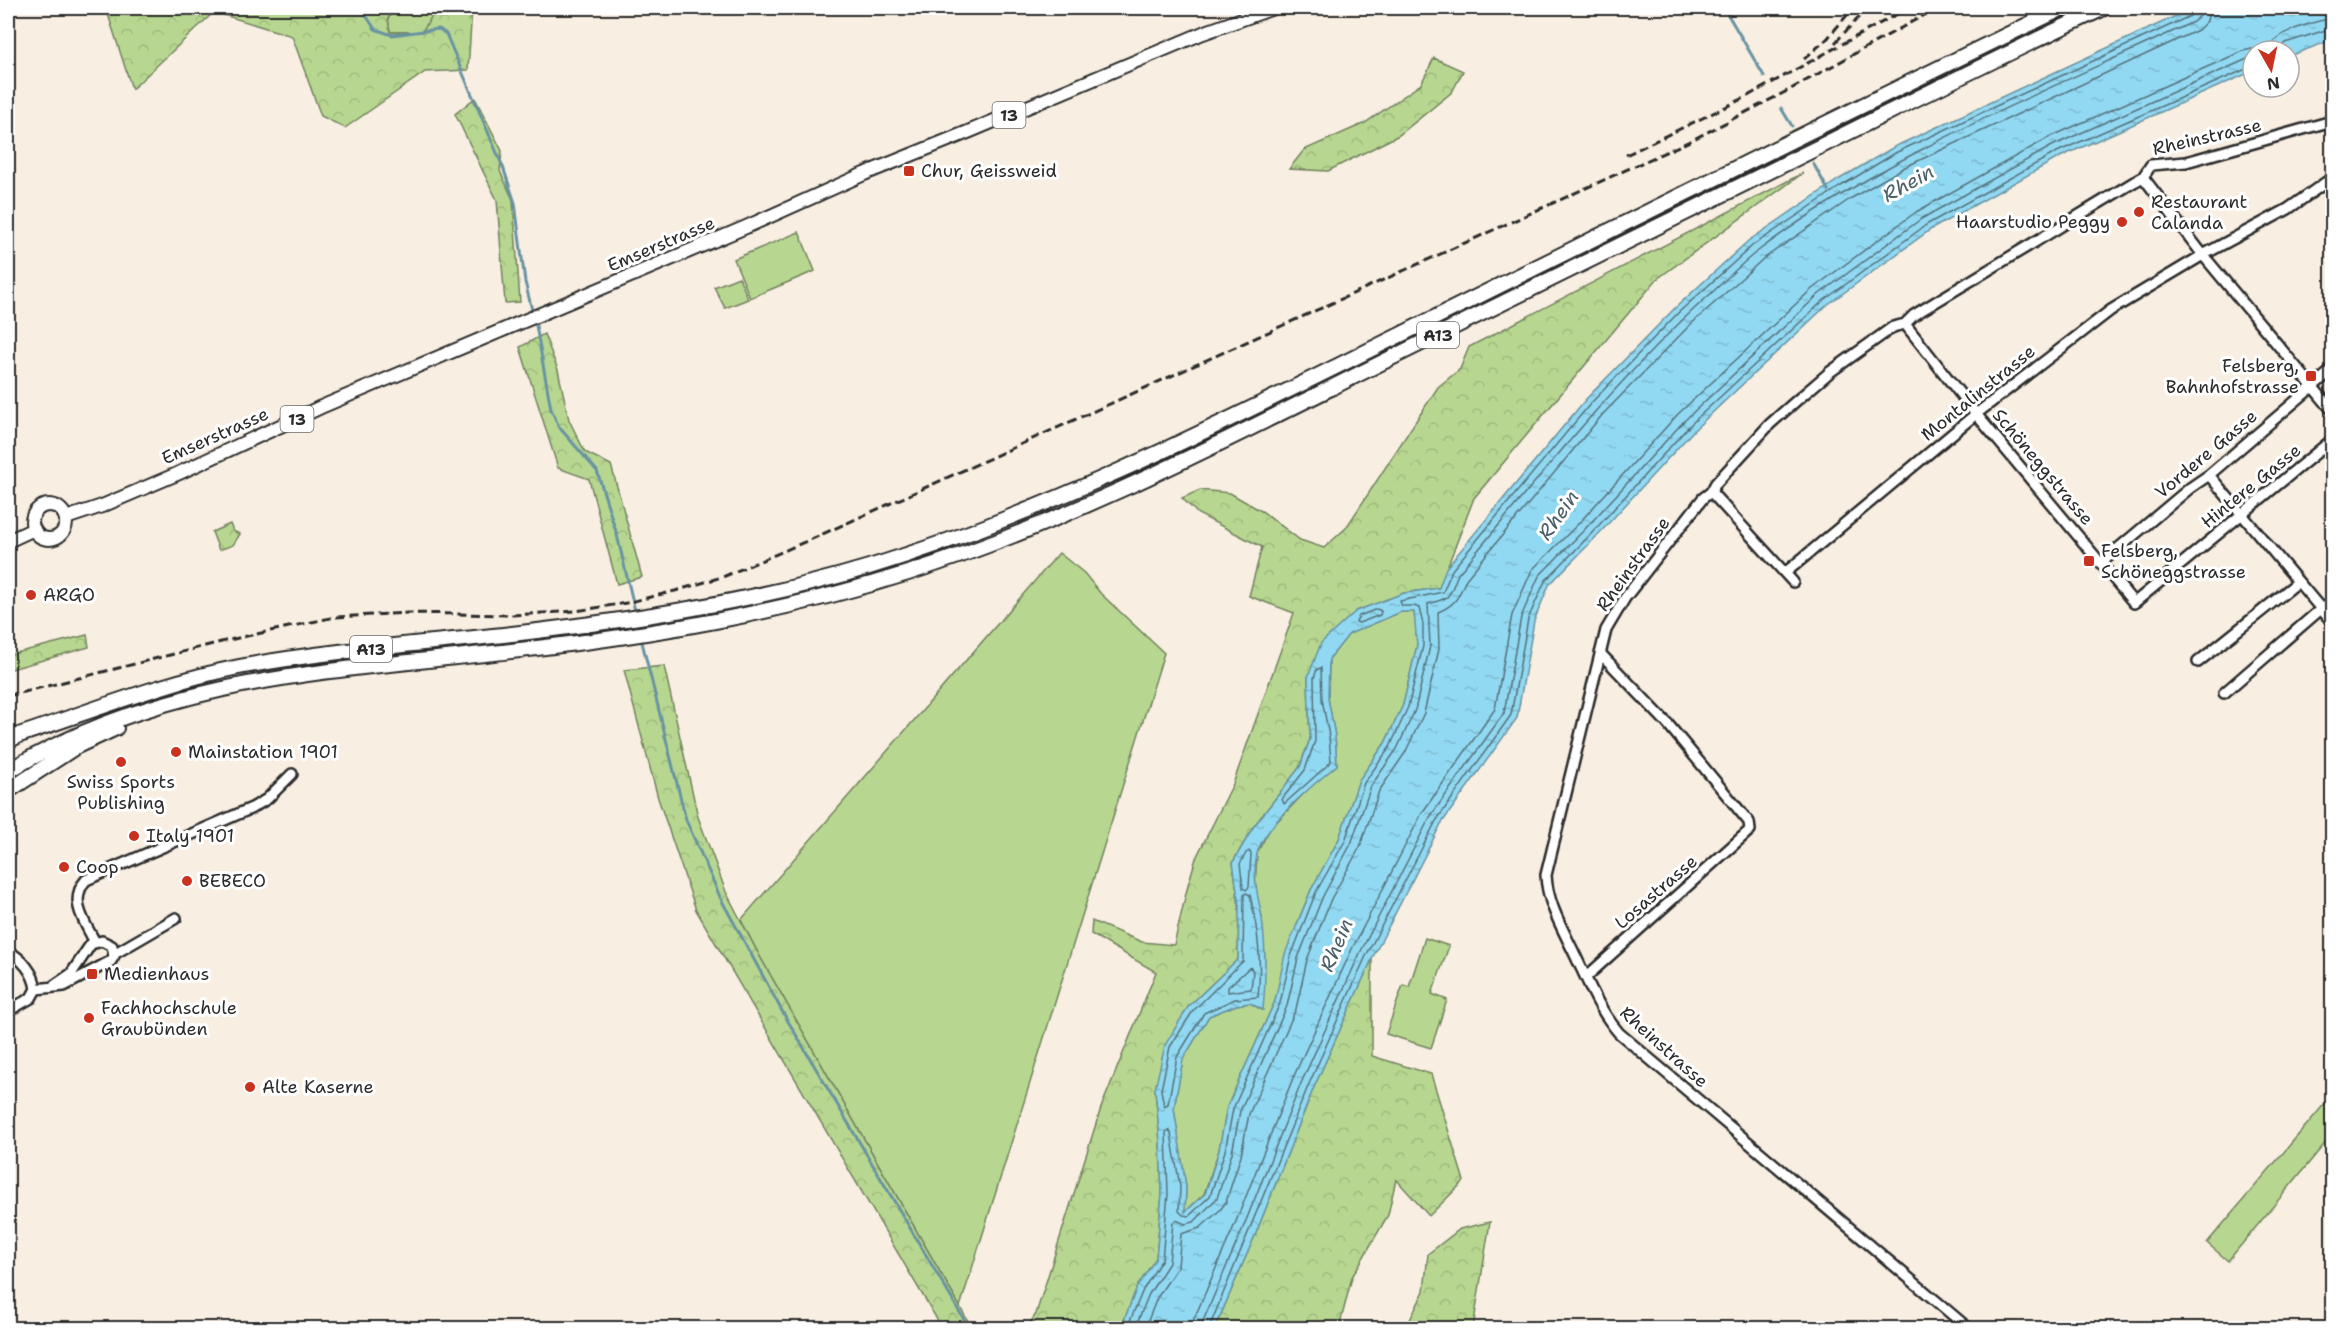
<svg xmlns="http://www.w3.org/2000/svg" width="2340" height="1336" viewBox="0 0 2340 1336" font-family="'Shantell Sans',sans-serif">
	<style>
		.grass { fill: #b7d790; stroke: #71815e; stroke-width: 1.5 }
		.forest { fill: url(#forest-crowns); stroke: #71815e; stroke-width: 1.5 }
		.water { fill: url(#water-ripples); stroke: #6893a2; stroke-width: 1.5; fill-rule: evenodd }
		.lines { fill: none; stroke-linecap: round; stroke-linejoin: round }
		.shore { stroke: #54717b; stroke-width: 1.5 }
		.stream { stroke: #6893a2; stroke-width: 3 }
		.minor-casing { stroke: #2b2b2b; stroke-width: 14 }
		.major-casing { stroke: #2b2b2b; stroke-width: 16 }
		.highway-casing { stroke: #2b2b2b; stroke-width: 18 }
		.minor { stroke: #fff; stroke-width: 9 }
		.major { stroke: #fff; stroke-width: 12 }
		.highway { stroke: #fff; stroke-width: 14 }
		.rail { stroke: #2b2b2b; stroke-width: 3; stroke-dasharray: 9 4.5; stroke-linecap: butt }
		.poi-dot { fill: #c8321e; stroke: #fff; stroke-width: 2 }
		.labels { text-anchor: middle; stroke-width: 6; stroke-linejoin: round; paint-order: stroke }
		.shield { fill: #fff; stroke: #6b6b6b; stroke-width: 1.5 }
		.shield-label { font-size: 16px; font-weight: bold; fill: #2b2b2b }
		.street-label { font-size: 18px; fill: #2b2b2b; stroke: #fff }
		.poi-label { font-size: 18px; fill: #2b2b2b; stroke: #fff; text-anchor: start }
		.water-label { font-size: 20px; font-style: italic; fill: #4a5f67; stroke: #fff }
	</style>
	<defs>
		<pattern id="forest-crowns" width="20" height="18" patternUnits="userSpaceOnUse" patternTransform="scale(1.5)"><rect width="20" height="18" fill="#b7d790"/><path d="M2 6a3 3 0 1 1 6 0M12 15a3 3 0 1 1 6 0" fill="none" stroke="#9eb97c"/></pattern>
		<pattern id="water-ripples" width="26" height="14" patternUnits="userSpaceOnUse" patternTransform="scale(1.5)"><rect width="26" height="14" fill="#91d9f2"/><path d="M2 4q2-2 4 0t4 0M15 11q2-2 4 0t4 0" fill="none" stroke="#7dbad0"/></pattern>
	</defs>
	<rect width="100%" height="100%" fill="#f8eee1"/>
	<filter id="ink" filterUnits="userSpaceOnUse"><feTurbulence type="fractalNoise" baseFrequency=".0167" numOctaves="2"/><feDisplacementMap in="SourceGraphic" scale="12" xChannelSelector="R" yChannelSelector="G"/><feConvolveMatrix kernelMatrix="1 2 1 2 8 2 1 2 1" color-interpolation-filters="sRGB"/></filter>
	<g filter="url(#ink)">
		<path class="grass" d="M396,8H437L422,32H390L388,18Z
			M799,232L815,271L750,298L734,259Z
			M739,277L748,299L725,308L714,287Z
			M1059,553L1084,573L1101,594L1164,653L960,1307L759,955L741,920Z
			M1401,612H1415L1417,645L1403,705L1385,743L1359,780L1339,839L1311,890L1299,919L1275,1001L1227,1107L1219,1150L1204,1194L1185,1212L1186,1187L1174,1108L1183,1059L1209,1016L1236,1005L1250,1003L1262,1010V917L1255,889L1257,853L1270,829L1309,788L1337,765L1335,736L1328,698L1329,659L1349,634Z
			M1425,938L1449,946L1432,994L1447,1000L1431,1048L1386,1034L1403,985L1409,987Z
			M2332,1095V1135L2228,1261L2207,1243Z"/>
		<path class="forest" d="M106,8H396L388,18L390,32H422L437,8H472L468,70L425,72L345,128L321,116L292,36L214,12L132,89Z
			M1434,58L1463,71L1452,92L1399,135L1328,171L1289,169L1304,150L1365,123L1421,84Z
			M475,98L502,151L500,171L513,200L520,302L505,303L497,200L455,114Z
			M1803,173L1657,279L1474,498L1439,588L1404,593L1356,611L1308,677L1310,739L1299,768L1254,826L1233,862L1239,906L1238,959L1188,1007L1155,1090L1160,1141L1162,1194L1156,1258L1137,1287L1121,1328H1027L1036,1314L1101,1108L1156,972L1091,934L1092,921L1142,942L1174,945L1188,885L1196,858L1233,784L1294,613L1249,596L1262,547L1198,514L1182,498L1200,490L1230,493L1263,512L1300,540L1324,548L1346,528L1438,387L1460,369L1469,347Z
			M544,334L558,370L569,420L585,452L611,465L642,577L617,584L589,479L558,468L520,347Z
			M230,524L233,531L240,534L233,545L219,550L212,532Z
			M87,635L89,647L8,670V655Z
			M664,666L698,817L726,892L759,955L972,1328H942L696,910L658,798L624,670Z
			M1372,959V1056L1431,1074L1464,1181L1429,1216L1396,1179L1388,1215L1352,1277L1339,1328H1215L1256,1233L1314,1087Z
			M1490,1222L1473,1328H1406L1424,1291L1428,1254L1460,1229Z"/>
		<path class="water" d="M2193,8H2332V40L2289,56V51H2253V71L2060,157L1930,230L1827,305L1694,430L1595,538L1549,585L1534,621L1517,718L1441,824L1372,959L1314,1087L1256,1233L1215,1328H1121L1137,1287L1156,1258L1162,1194L1160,1141L1155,1089L1165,1045L1188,1007L1238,959L1239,906L1233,862L1254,826L1300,767L1310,739L1308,677L1321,643L1356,611L1404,593L1439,588L1446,568L1586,399L1674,309L1748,241L1838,180L1894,147ZM1401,612H1414L1417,645L1403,705L1385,743L1359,780L1339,839L1311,890L1285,954L1275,1001L1227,1107L1219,1150L1205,1194L1185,1212L1186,1187L1174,1108L1183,1059L1209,1016L1236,1005L1250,1003L1263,1010C1266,979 1266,949 1262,918C1258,895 1252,878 1257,854C1264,825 1314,784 1337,765L1335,736L1328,698L1329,659L1349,634Z"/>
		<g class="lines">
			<path class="shore" d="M2267,51C2269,46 2271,42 2276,39C2285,31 2320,19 2332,19
				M2277,51L2285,43L2332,28
				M1377,609L1381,611L1380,615L1359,623L1356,622L1359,616Z
				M1321,668L1322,699L1329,736L1331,762L1284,804L1282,799L1305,770L1315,741L1314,678L1317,669Z
				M1249,851L1251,854L1249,887L1246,890L1243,888L1240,864L1246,853Z
				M1246,893L1250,895C1258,928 1262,962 1258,997L1235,999L1204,1013L1177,1057L1168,1104L1164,1106L1161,1090L1170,1047L1193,1011L1243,961L1244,895Z
				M1250,967L1253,971L1251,989L1228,992V987Z
				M1127,1328L1143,1290L1162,1259L1168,1194L1166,1132L1169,1130L1171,1133L1180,1187L1179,1211L1183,1215L1189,1216L1210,1196L1225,1151L1233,1109L1280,1003L1291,956L1316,892L1345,841L1364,783L1390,747L1408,707L1423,646V624L1419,608L1414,606H1402L1400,601L1443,592L1452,570L1591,403L1678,313L1752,246L1841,186L1897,152L2190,16L2194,8
				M1135,1328L1149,1294L1169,1263L1173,1222L1176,1220L1185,1224L1194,1222L1217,1198L1232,1153L1240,1111L1287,1006L1298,958L1323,896L1351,844L1371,786L1397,749L1415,710L1430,646L1428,604C1453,597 1448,598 1458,574C1538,479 1614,382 1706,298C1723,283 1739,265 1758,251C1889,152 2045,92 2193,22L2200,16L2201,8
				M1145,1328L1157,1298L1178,1266L1181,1234L1200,1228L1220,1210L1226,1202L1241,1155L1249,1114L1296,1009L1307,960L1331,899L1360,847L1379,791L1405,753L1424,713L1439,649L1438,612C1456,605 1459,596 1466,579L1603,414L1690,325L1763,259L1850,199L1905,167L2198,30L2207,21L2210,8
				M1193,1328L1194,1319L1235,1224L1293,1078L1352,949L1422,813L1495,709L1512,615L1532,570L1579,523L1678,414L1812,289L1916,212L2050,137L2243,51L2252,49L2260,51
				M1202,1328L1203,1321L1243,1228L1302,1081L1360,953L1430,817L1504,713L1521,617L1539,576L1585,529L1685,420L1818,295L1921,219L2054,145L2245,60L2253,58
				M1209,1328L1309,1084L1366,956L1436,821L1511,715L1528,619L1545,581L1591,534L1690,425L1823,301L1926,225L2057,152L2253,66"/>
			<path class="stream" d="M361,8L375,29L392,35L439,29L446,34L503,167L515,203L525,282L533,314
				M1724,8L1764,76
				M1781,108L1792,126
				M1813,163L1828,190
				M535,320L551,409L559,427L597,471L617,535L636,615
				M641,638L686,820L721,899L782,1011L969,1328"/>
			<g class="minor-casing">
				<path id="minor" d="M2143,177L2203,255L2332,410
					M1905,324L1976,414L2134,603L2332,440
					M2209,475L2332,622
					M1711,492L1793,582
					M2102,562L2190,488L2209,475L2332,370
					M1785,573L1976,414L2111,310L2203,255L2288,209L2332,178
					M2198,662L2298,582
					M2224,693L2321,609L2332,603
					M95,942C85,923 68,900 86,880L252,808L267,799L292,774
					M8,952C22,958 34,973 36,989
					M114,954L176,918
					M1586,977L1750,830L1749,822L1667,723L1600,653
					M36,989L64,986L111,961L114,956L112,946L102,941L91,944L71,974L52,987
					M8,1011L31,998L36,989
					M1968,1328L1619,1033C1599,1010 1589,984 1576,957C1564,931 1547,904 1546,875L1606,630L1625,598L1703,498L1711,492L1716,483L1770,424L1796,401L1830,372L1893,327L1905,324L1914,315L2134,182L2143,177L2151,165L2186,162L2332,121"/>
			</g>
			<g class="major-casing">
				<path id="major" d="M32 522a17 17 0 1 1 34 0a17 17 0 1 1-34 0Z
					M66,518L102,506L177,474L321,407L746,227L864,174L968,132L1203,33L1273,8
					M8,541L34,529"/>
			</g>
			<g class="highway-casing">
				<path id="highway" d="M8,741L19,735C92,711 163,682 239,667C330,650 421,644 512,634C632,620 753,602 869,567C1055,510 1228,420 1402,334C1622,225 1842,114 2063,8
					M8,771C169,675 339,671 520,650C651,635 782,613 908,573C1074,520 1228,439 1383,362C1529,291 1674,219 1819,147C1914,100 2008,52 2104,8
					M8,791L77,746L116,728"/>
			</g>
			<use href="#minor" class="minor"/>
			<use href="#major" class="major"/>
			<use href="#highway" class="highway"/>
			<path class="rail" d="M1835,43L1867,8
				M1804,59L1827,39L1853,8
				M1626,155L1744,98L1908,8
				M8,696L229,640L335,617L407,613L512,615L576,611L626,603L675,591L725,576L814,538L1692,140L1789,90L1937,8"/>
		</g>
	</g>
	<g class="poi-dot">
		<rect x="903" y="165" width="12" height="12" rx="3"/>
		<circle cx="2139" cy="212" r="6"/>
		<circle cx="2122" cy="222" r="6"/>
		<rect x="2305" y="370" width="12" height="12" rx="3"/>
		<rect x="2083" y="555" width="12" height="12" rx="3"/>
		<circle cx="31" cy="595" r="6"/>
		<circle cx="176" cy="752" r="6"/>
		<circle cx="121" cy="762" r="6"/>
		<circle cx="134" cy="836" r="6"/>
		<circle cx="64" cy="867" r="6"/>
		<circle cx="187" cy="881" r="6"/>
		<rect x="86" y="968" width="12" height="12" rx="3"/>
		<circle cx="89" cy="1018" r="6"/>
		<circle cx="250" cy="1087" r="6"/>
	</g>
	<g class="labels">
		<g class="shield">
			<rect x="992.5" y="102" width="33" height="26" rx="4.5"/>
			<rect x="1417" y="322" width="42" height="26" rx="4.5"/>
			<rect x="280.5" y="406" width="33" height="26" rx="4.5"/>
			<rect x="350" y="636" width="42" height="26" rx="4.5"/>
		</g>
		<g class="shield-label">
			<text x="1009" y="121">13</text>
			<text x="1438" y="341">A13</text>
			<text x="297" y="425">13</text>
			<text x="371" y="655">A13</text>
		</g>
		<g class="street-label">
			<text transform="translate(2207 137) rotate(-13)" y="6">Rheinstrasse</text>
			<text transform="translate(661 244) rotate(-23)" y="6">Emserstrasse</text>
			<text transform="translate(1978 393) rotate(-39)" y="6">Montalinstrasse</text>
			<text transform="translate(215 436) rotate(-24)" y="6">Emserstrasse</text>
			<text transform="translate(2206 454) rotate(-40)" y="6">Vordere Gasse</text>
			<text transform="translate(2043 467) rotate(50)" y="6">Schöneggstrasse</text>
			<text transform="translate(2251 486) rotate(-39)" y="6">Hintere Gasse</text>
			<text transform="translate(1633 564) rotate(-54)" y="6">Rheinstrasse</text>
			<text transform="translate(1656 892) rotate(-41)" y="6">Losastrasse</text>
			<text transform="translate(1664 1047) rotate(42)" y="6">Rheinstrasse</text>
		</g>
		<g class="poi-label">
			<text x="921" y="177">Chur, Geissweid</text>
			<text x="2151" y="208">Restaurant<tspan x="2151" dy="21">Calanda</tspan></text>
			<text x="2110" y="228" text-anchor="end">Haarstudio Peggy</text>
			<text x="2299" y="372" text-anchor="end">Felsberg,<tspan x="2299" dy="21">Bahnhofstrasse</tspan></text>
			<text x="2101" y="557">Felsberg,<tspan x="2101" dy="21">Schöneggstrasse</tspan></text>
			<text x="43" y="601">ARGO</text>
			<text x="188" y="758">Mainstation 1901</text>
			<text x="121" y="788" text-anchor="middle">Swiss Sports<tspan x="121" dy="21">Publishing</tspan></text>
			<text x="146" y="842">Italy 1901</text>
			<text x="76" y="873">Coop</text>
			<text x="199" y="887">BEBECO</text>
			<text x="104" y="980">Medienhaus</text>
			<text x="101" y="1014">Fachhochschule<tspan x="101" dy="21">Graubünden</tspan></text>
			<text x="262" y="1093">Alte Kaserne</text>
		</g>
		<g class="water-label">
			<text transform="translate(1908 183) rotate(-29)" y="7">Rhein</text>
			<text transform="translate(1558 515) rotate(-55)" y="7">Rhein</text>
			<text transform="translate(1336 945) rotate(-67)" y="7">Rhein</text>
		</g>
	</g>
	<rect width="2340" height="1336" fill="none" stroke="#fff" stroke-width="30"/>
	<rect x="15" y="15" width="2310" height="1306" fill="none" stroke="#2b2b2b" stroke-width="2" filter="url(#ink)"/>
	<g transform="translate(2271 69) rotate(171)"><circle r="28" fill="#ffffff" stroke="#aaaaaa" stroke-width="1.5"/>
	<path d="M0-4.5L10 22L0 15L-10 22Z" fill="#c8321e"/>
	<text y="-9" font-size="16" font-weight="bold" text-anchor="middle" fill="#2b2b2b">N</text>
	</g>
</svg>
